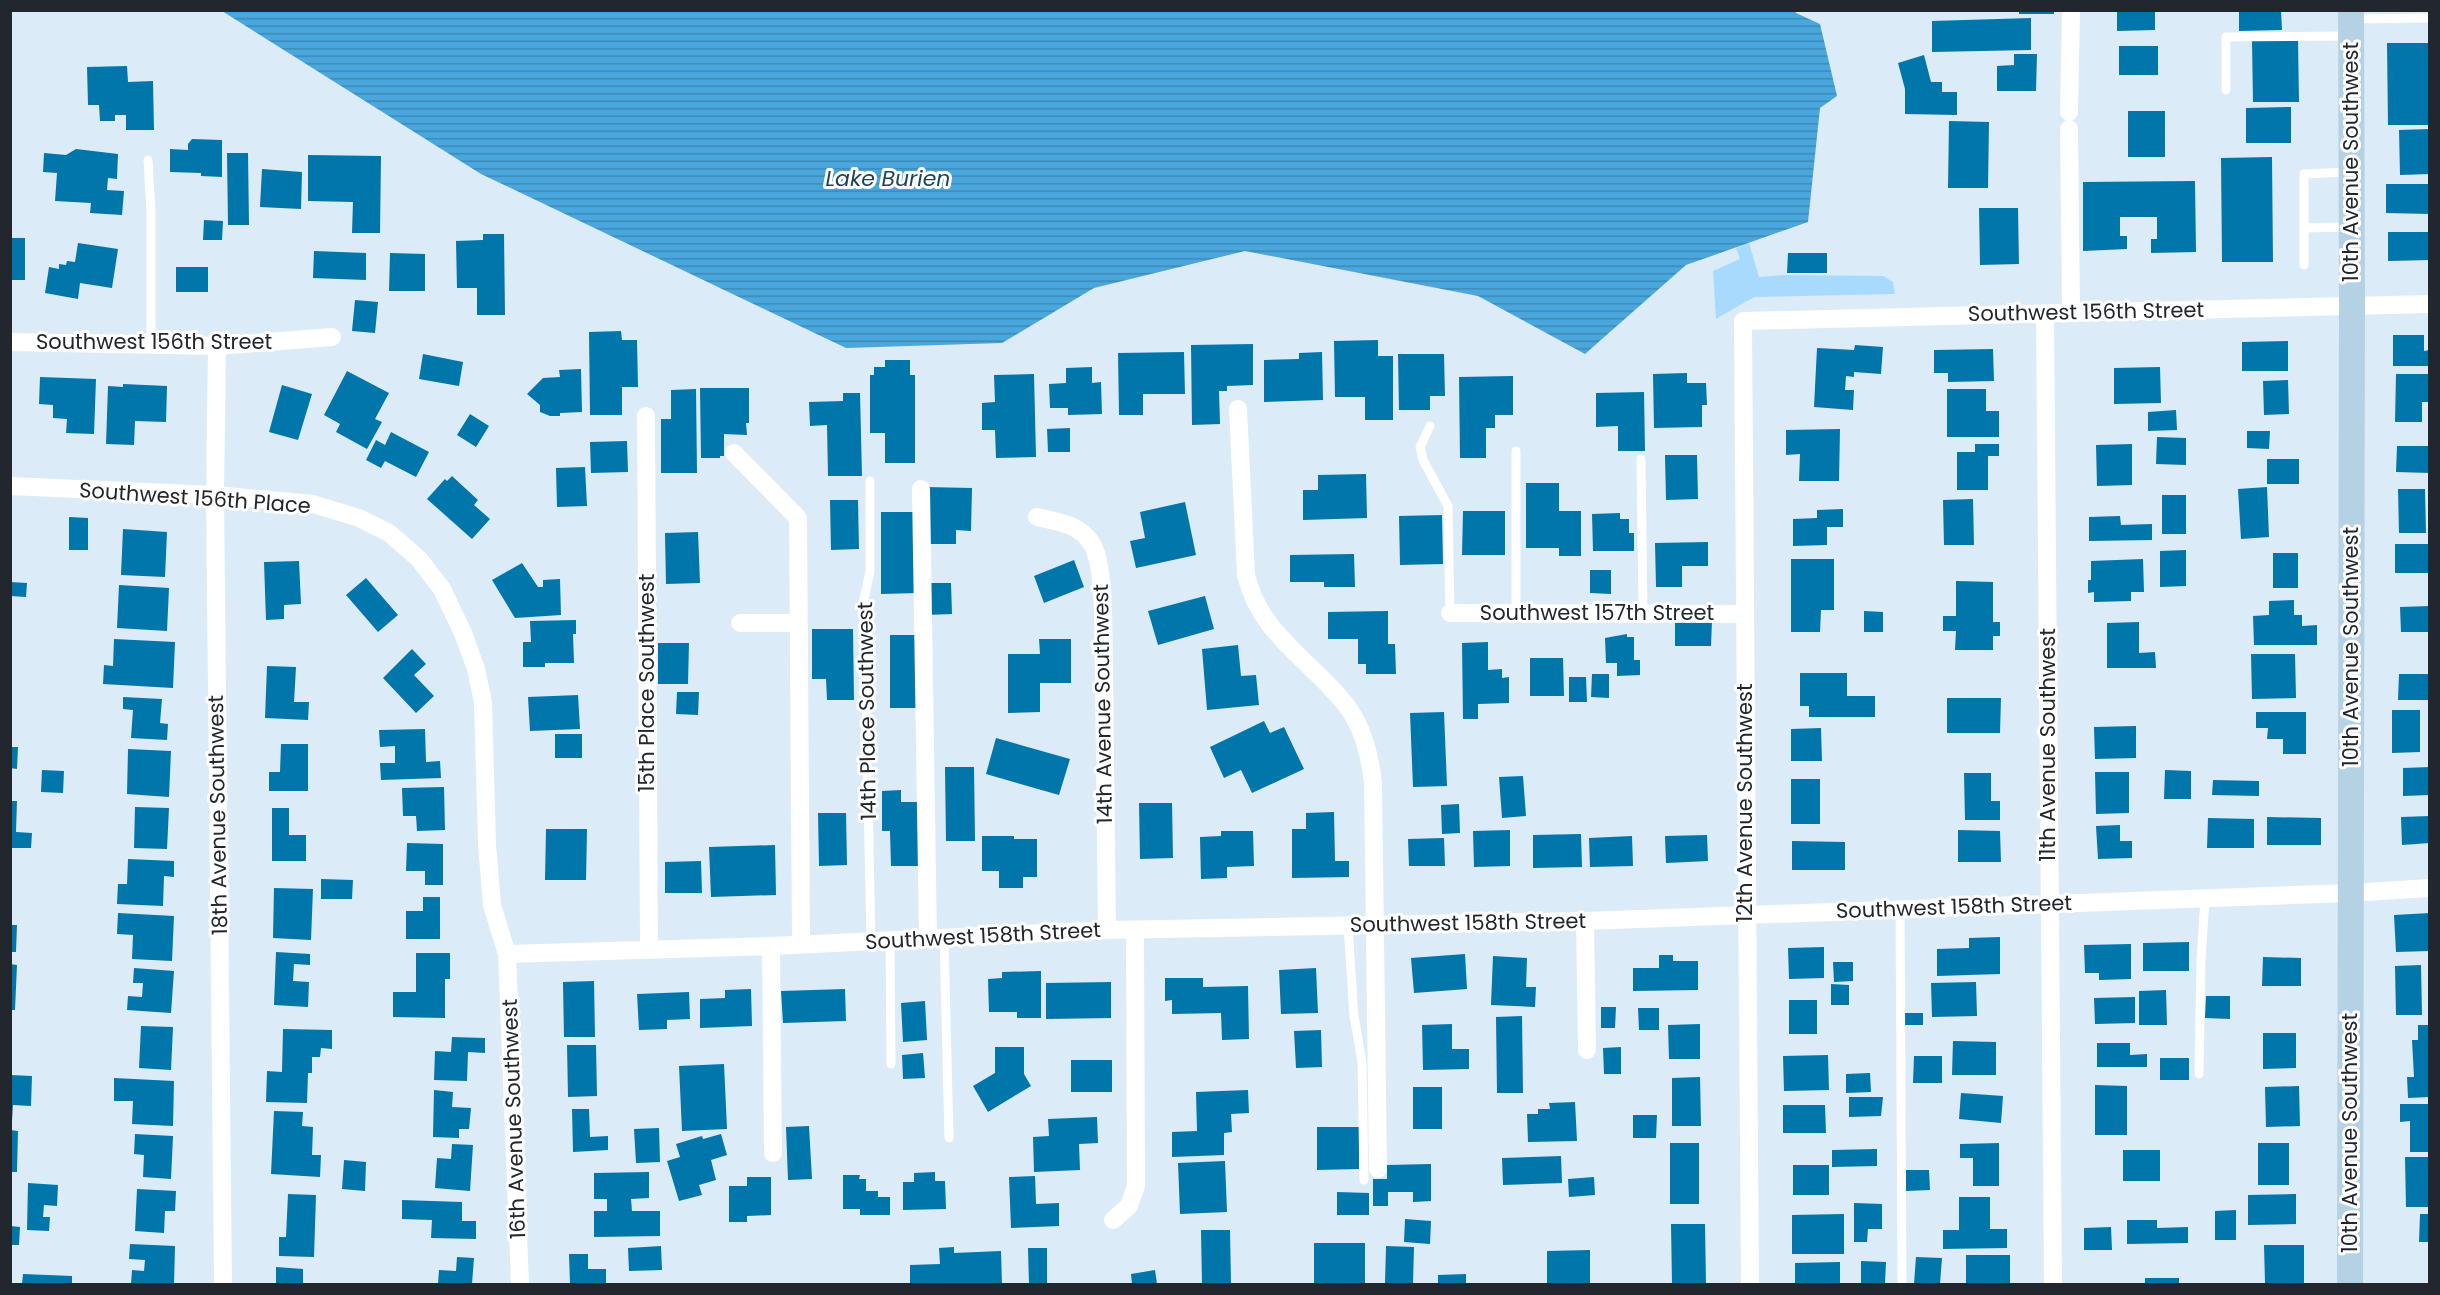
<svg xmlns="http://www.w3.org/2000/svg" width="2440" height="1295" viewBox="0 0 2440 1295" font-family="Poppins,sans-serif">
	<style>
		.grass { fill: #a7dafc }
		.water { fill: url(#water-rules) }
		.building { fill: #0076aa }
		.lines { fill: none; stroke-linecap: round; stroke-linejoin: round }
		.lane { stroke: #fff; stroke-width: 9 }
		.street { stroke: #fff; stroke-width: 18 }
		.secondary { stroke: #b4d2e3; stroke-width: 26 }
		.labels { text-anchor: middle; stroke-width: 6; stroke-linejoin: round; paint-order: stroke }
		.street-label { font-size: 21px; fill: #21272c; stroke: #fff }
		.water-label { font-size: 22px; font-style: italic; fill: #1d445c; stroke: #fff }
	</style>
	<defs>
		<pattern id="water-rules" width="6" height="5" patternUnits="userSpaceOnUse" patternTransform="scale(1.5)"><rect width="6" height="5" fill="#4aa7de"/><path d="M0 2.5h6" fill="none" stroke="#3d88b4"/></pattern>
	</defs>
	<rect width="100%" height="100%" fill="#dbebf7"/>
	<path class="grass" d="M1749,243L1759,277L1784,275L1883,276L1893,282L1895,294L1754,297L1716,319L1713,271L1740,259L1736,248Z"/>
	<path class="water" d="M222,11H1795L1796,13L1820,24L1837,96L1820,108L1808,222L1686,265L1585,354L1478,296L1245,251L1094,288L1002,343L846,348L481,174Z"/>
	<path class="building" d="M2019,10H2054V14H2019Z
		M2117,10H2155V30L2117,31Z
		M2239,10H2281L2282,30L2239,31Z
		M2031,18V50L1932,52V21Z
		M2252,41H2298L2299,102H2253Z
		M2387,43H2430V125H2388Z
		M2119,46H2158V75H2119Z
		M2014,54H2037L2036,91H1997V66L2014,65Z
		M1924,55L1931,82H1942V92H1957V115L1905,114V89L1898,63Z
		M127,66L128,82L153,81L154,130H126V115H115V121H100L99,105H88L87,67Z
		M2291,107V143H2246V108Z
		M2128,111H2165V157H2128Z
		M1949,121L1989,122L1988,188H1948Z
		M2430,129V174L2400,175L2399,130Z
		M192,139L222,140V177L201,176V173L170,172V149L188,150V144Z
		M76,149L118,154L117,179L108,178L107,190L124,191L122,215L90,213L91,203L55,201L57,173L43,172L44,153L66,155Z
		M227,153H248L249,225H228Z
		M308,155L381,156L380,233H352L353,202L308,201Z
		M2272,157L2273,262H2222L2221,158Z
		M262,169L302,172L301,209L260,207Z
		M2195,181L2196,252L2151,253V239H2157V217H2120V236H2127V249L2083,251V182Z
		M2386,184H2430V214L2386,213Z
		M1979,208H2018L2019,264L1980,265Z
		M204,220L223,221L222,240H203Z
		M2388,232H2430V260L2388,261Z
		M483,234H504L505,315H477V288H457L456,241L483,240Z
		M10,238H25V280H10Z
		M78,243L118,249L112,288L80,283L78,299L45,293L49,267L59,269V264L66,265L67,261L75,262Z
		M314,251L366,253V280L313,278Z
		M390,253L425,254V291H389Z
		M1788,253H1827V273H1787Z
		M176,267H208V292H176Z
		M355,300L378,302L375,333L352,331Z
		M621,331L622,340H637L638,387H622V415H590L589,332Z
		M2393,335H2424V351L2430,350V366H2393Z
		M1378,340V356H1393V420H1365V397H1335L1334,341Z
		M2288,341V371H2242V342Z
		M1253,344V385L1227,386V391H1219L1220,424L1192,425L1191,345Z
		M1855,345L1883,347L1881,374L1854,372V377L1846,376L1845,390H1854L1853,410L1814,407L1817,348L1854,350Z
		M1993,349L1994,381L1948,382V373H1934V350Z
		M1184,352L1185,394H1143V415H1119L1118,353Z
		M1322,352L1323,400L1264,402V360L1299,359V353Z
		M423,354L463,362L459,386L419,379Z
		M1398,354H1444L1445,396H1430V410H1399Z
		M885,360H910V375H915V463H885V433H870V375H874V367H885Z
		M1092,367V383L1101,382L1102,414L1068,415V408H1050L1049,384L1066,383V368Z
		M2160,367L2161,403L2114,404V368Z
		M581,369L582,412L560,413V416H550L540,412V405L527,394L543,378L560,377L559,370Z
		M347,371L389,393L375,419L382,422L367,449L336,432L340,424L324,415Z
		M1687,373V383H1706L1707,405H1702V427L1654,428L1653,374Z
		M1034,374L1036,457L996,458L995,430H982V403L995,402L994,375Z
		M2396,374H2430V402H2422V422H2395Z
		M1513,376V415H1495V428H1486V458H1460L1459,377Z
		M40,377L96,379L94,434L66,433L67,419L53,418V405L39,404Z
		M2288,380L2289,414L2264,415L2263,381Z
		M123,384L167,386L166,422L135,421L134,445L106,444L108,386L123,387Z
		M282,385L312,394L298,440L269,432Z
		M700,388H749V423H746L747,435L724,434V456H720V458H701Z
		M696,389L697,473H661V419H671V390Z
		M1947,389H1986V411H1999V437H1947Z
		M1644,392L1645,451H1618V426L1596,427V393Z
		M843,393H860L862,476H828L827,425L810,426L809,402L843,401Z
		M2176,410L2177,430L2148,431V412Z
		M470,414L489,426L476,447L457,435Z
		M1070,428V452H1048L1047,429Z
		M1840,429L1839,481H1799L1800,454L1786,455V430Z
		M2247,431H2270L2269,449L2247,448Z
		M391,432L429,452L416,477L385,461L381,468L366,460L376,440L385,445Z
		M2157,437L2186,438V465L2156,464Z
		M627,441L628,472L591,473L590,442Z
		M1975,444H1999V456H1988V490H1957V452H1975Z
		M2132,444V485L2097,486L2096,445Z
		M2397,446H2430V473L2396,472Z
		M1665,455H1697L1698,499L1666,500Z
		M2267,459H2299V484H2267Z
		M585,467L587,506L557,507L556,468Z
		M1366,474L1367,518L1303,520V490H1318V475Z
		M452,476L478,500L474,505L490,519L472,539L427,499L445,479L447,481Z
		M1526,483H1559V511H1581V556H1559V548H1526Z
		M926,487L972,488L971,531L956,530V544H925Z
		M2267,487L2269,537L2241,539L2238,489Z
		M2398,489H2425L2426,533H2399Z
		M2162,495H2186V534H2162Z
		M1973,499L1974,545H1944L1943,500Z
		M830,500H858L859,549L831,550Z
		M1185,502L1196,555L1136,568L1130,541L1145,538L1140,512Z
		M1843,509V527H1827V545L1793,546V519L1817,518V510Z
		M1463,511H1505V555H1462Z
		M881,512H917L918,593L881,594Z
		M1620,513V519H1629V533H1634V551H1593L1592,514Z
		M1442,515L1443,564L1400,565L1399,516Z
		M2120,516L2121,525L2152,524V540L2089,541V517Z
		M69,517L88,518V550H69Z
		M123,529L167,532L165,577L121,575Z
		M698,532L700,583L666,584L665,533Z
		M1708,542V566H1682V587H1656L1655,543Z
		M2395,544H2430V573H2395Z
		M2186,550V586L2160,587V551Z
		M2273,553H2298V588H2273Z
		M1354,554L1355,587H1324V582H1290V555Z
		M1791,559H1834V610H1821L1820,632H1791Z
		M2143,559L2144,592H2131V601L2094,602V592L2088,593V580H2091V561Z
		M1074,560L1084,587L1044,603L1034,576Z
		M299,561L301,604L284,605V619L266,620L264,562Z
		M522,563L538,587H543V580L560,579L561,615L515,618L492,580Z
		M1590,570H1611V594L1590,593Z
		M366,578L398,615L378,632L346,595Z
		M1956,581L1993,582V622H2000V636H1993V650H1955L1956,631H1943V616H1956Z
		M10,582L27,583L26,597L10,596Z
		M926,583H951L952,614L926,615Z
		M119,585L169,588L167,631L117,628Z
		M1205,596L1214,629L1158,645L1148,611Z
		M2294,600V615H2302V626L2317,625V645H2254L2253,616L2269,615V601Z
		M2430,606V632H2401L2400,607Z
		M1388,611V644H1395L1396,674H1366V664H1358V639H1328V612Z
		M1864,611L1883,612V632H1864Z
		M576,620V634H573L574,663H545V667H523V642H531L530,621Z
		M1675,621H1712L1711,646H1675Z
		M2139,622V653L2155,652L2156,668H2107V623Z
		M812,629H853L854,700H827L826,679H812Z
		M1627,634V637H1634V660H1640V675L1617,676V663H1606L1605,638Z
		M890,635H917L916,708H890Z
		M114,639L175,642L173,688L103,684L104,665L113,666Z
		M1039,639H1071V683H1040V712L1008,713V654H1040Z
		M1488,642V670L1502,669V678L1509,677V703L1478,704V719H1463L1462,643Z
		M658,643H689L688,684H658Z
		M1238,645L1241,676L1256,675L1259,705L1207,710L1202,649Z
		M412,649L426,664L414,675L434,696L416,713L383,678Z
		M2251,654H2295L2296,698L2252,699Z
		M1530,658H1563L1564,696H1530Z
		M267,666L296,667L294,702H309L308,720L265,718Z
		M1800,673H1847V696H1875V717H1809V706H1800Z
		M1592,674H1609V698L1591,697Z
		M2399,674H2430V700H2398Z
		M1569,677H1586L1587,702H1569Z
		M677,692H699L698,715L676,714Z
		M578,695L580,729L530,731L528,697Z
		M123,697L162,699L160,723L168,724L167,740L131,738L133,710L123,709Z
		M1947,698H2001L2000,733H1947Z
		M2392,710H2420V752L2392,753Z
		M1444,712L1447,786L1413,787L1410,713Z
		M2256,712H2306V754H2283V739H2267L2268,728H2256Z
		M1264,721L1270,733L1284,727L1304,769L1252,793L1241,770L1224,778L1210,747Z
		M2136,726V758L2095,759L2094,727Z
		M1821,728L1822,761H1791V729Z
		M425,729L426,762L440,761L441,778L381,780L380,763H395V746L380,747L379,730Z
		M555,734H582V758H555Z
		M996,738L1070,759L1059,795L986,774Z
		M281,744H308V791H269V772H280Z
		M10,747H18L17,769L10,768Z
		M128,749L171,751L169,797L127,794Z
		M945,767H974L975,841H946Z
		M2430,767V795L2403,796V768Z
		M42,770L64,771L63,793L41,792Z
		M2165,770L2191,771V799H2164Z
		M2095,772H2129V813L2096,814Z
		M1964,773H1991V801H2000V820H1965Z
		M1523,776L1526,816L1502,818L1499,777Z
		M1791,779H1820V824H1791Z
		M2213,780L2259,781V796L2212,795Z
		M444,787L445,830L417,831L416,816H403L402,788Z
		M901,790V802H923L924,866H891L890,831H882V791Z
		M10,801H17L16,832L32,833L31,848H10Z
		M1139,803H1172L1173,858L1140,859Z
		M1459,804L1460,833L1442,834L1441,805Z
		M135,807L169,808L167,849L134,848Z
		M272,808H289V835H306V861H272Z
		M1334,812L1335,861H1349V877L1292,878V829H1306V813Z
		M818,813H846L847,865L819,866Z
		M2430,816V843L2402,845L2401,817Z
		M2267,817L2321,818V845H2267Z
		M2208,818L2254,819V848H2207Z
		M2120,825V841H2132V858L2098,859L2096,826Z
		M546,829H587L586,880H545Z
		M1510,830V866L1474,867L1473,831Z
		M1958,830L2000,831L2001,862H1958Z
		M1221,831H1253L1254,866L1227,867V878L1201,879L1200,837L1221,836Z
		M1581,834L1582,867L1533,868V835Z
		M1707,835L1708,861L1666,863L1665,836Z
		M982,836H1014V839H1037V877H1023V888H999V871H982Z
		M1632,836L1633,866L1590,867L1589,838Z
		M1444,838L1445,866H1409L1408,839Z
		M1792,841L1845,842V870H1792Z
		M407,843L443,844V885H425V871H406Z
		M775,845L776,895L711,897L709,847Z
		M128,859L174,861V877L164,876L163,906L117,904L118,884H127Z
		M701,861L702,893H665V862Z
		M321,879L353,880L352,899H321Z
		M274,888L313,889L311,940L273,938Z
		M423,897H440V939H406V911H423Z
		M118,913L174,916L172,961L132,959L133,935L117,934Z
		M2430,913V951L2396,952L2394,915Z
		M10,925H17L16,952H10Z
		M2000,937V974L1937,976V949L1969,948V938Z
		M2189,942V971H2143V943Z
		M2131,944V979L2099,980V973H2085L2084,945Z
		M1824,947V978L1789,979L1788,948Z
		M276,952L310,954V965L294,964L293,981L309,982L308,1007L274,1005Z
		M416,953H450V979H445V1018L393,1017V992H416Z
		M1465,954L1467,989L1414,993L1411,958Z
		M1659,955H1673V961H1698V990L1633,991V968H1659Z
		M1493,956L1527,958L1526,987H1536L1535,1007L1491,1005Z
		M2263,957L2301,958V986H2262Z
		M1833,962H1853V981L1834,982Z
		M10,964L17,965L15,1010H10Z
		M2421,965L2422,1015H2396L2395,966Z
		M134,968L174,971L171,1013L127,1010L128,996L142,997L143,983H133Z
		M1316,968L1318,1013L1281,1014L1279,970Z
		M1041,971V1018H1017V1012H989L988,979L1002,978V972Z
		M1165,978H1203V987L1248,986L1249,1039L1222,1040L1221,1013L1172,1014V1000L1165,1001Z
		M594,981L595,1037H564L563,982Z
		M1111,982V1018L1046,1019V983Z
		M1976,982L1977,1016L1932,1017L1931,983Z
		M1831,984L1849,985V1005H1831Z
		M751,989L752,1026L700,1028V999L725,998V990Z
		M845,989L846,1021L783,1023L781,991Z
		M2166,990L2167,1025H2139V991Z
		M689,992L690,1019L667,1020V1029L639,1030L637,994Z
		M2206,996H2230V1019L2205,1018Z
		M2135,997V1023L2095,1024L2094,998Z
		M1789,1000H1817V1034H1789Z
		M925,1001L927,1040L903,1042L901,1003Z
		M1601,1007H1616L1615,1028H1601Z
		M1638,1008H1659V1030H1639Z
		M1903,1013H1923V1025H1903Z
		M1522,1016L1523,1093H1497L1496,1017Z
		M1452,1024V1049H1469V1069L1423,1070L1422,1025Z
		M1700,1024V1059H1669L1668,1025Z
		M2418,1025H2430V1097L2408,1098L2407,1077H2414L2412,1040H2418Z
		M141,1026L173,1027L171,1070L139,1068Z
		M283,1029L332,1030V1049L321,1048L320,1057H312V1073H308L307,1103L266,1102L267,1071L282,1072Z
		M1321,1030L1322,1067L1296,1068L1294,1031Z
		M2263,1033H2296V1068L2263,1069Z
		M452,1037L485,1038V1053L468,1052L467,1081L434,1080L435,1051L451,1052Z
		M1953,1041L1996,1042V1075H1952Z
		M2097,1043H2130V1055L2147,1054V1067H2097Z
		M567,1045H596L597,1096L568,1097Z
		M995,1047H1024V1074L1031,1086L988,1112L973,1086L995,1073Z
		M1621,1047V1074H1604L1603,1048Z
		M923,1053L925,1078L903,1079L902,1055Z
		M1828,1055L1829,1090L1784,1091L1783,1056Z
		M1914,1056H1942V1083H1913Z
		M2160,1058H2189V1080H2160Z
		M1071,1060H1112V1092H1071Z
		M724,1064L727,1129L682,1131L679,1066Z
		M1870,1073L1871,1092L1846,1093V1074Z
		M10,1075L32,1076L31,1106L13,1105L12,1121H10Z
		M1700,1077L1701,1126H1672V1078Z
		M114,1078L174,1081L173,1126L132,1124L133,1101H114Z
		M2095,1085L2127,1086V1135H2095Z
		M2299,1086L2300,1126L2266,1127L2265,1087Z
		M1413,1087H1442V1129H1413Z
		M434,1090L453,1092L452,1107L471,1108L469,1129H459V1138L433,1137Z
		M1248,1090L1249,1113L1231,1114L1232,1132L1224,1133V1155L1172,1157V1132L1197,1131L1196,1092Z
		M1961,1093L2003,1096L2001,1123L1959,1119Z
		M1849,1097H1883L1881,1116L1849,1117Z
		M1575,1102L1577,1141L1528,1142L1527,1114H1538V1109H1550L1549,1103Z
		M2400,1104H2430V1152H2410V1121L2400,1122Z
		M1783,1105H1825L1826,1133H1783Z
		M572,1109H589L590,1137L608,1136V1150L573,1152Z
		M274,1111L303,1112L302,1126L313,1127L312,1155H321L320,1177L271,1174Z
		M1633,1115H1657L1656,1138H1633Z
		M1097,1117L1098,1143L1079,1144L1080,1170L1034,1172L1033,1137L1049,1136L1048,1119Z
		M809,1126L812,1179L788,1180L786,1127Z
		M1317,1127H1359V1169L1317,1170Z
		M659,1128L660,1162L636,1163L634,1129Z
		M10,1130L18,1131L17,1172H10Z
		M135,1134L173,1136L171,1179L143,1177L144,1155L134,1154Z
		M721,1134L727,1155L711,1160L716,1180L699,1185L702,1195L679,1201L667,1161L680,1157L676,1144L702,1136L703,1139Z
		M1670,1143H1699V1204H1670Z
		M1999,1143V1186H1973V1158H1960V1144Z
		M2258,1143H2289V1185H2258Z
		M452,1144L473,1145L470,1191L435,1188L437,1158L451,1159Z
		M1877,1149V1166L1832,1167V1150Z
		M2123,1150H2160V1181H2123Z
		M1561,1156L1562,1183L1503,1185L1502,1158Z
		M2405,1157H2430V1207H2406Z
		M344,1160L366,1162L365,1191L342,1189Z
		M1225,1161L1227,1212L1180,1214L1178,1163Z
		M1431,1164V1201L1413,1202V1192H1388V1206H1373V1179H1387V1165Z
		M1793,1165H1829V1195H1793Z
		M1906,1170H1929L1930,1190L1906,1191Z
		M649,1172V1198L631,1199L632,1211H660V1236L594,1237V1211H607V1199H594V1173Z
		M935,1172V1181H945L946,1209L903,1210V1182H914V1173Z
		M843,1175H860L859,1179H866V1191H878V1197H890V1215H860V1209H843Z
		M1035,1176L1036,1204L1059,1203V1226L1011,1228L1009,1177Z
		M747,1177H771V1215L747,1216V1222H729V1186H747Z
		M1594,1177L1595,1195L1569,1197L1568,1179Z
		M28,1183L58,1185L57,1206L44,1205L43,1217H50L49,1231L27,1230Z
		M137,1189L176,1191L175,1211H165L164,1233L135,1231Z
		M1337,1192L1369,1193V1215H1337Z
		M288,1194L316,1195L314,1257L279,1256V1237H286Z
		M2296,1194V1224L2248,1225V1195Z
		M1959,1197H1990V1229H2007V1248L1943,1249V1230H1959Z
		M402,1200L462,1202V1221H476V1239L431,1238L432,1220L402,1219Z
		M1854,1203L1882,1204V1229H1868L1867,1242H1854Z
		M2236,1210V1240H2215V1211Z
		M1844,1214V1254H1792V1215Z
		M2420,1214H2430V1242H2419Z
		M1405,1219L1431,1221L1430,1244L1404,1242Z
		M2127,1220H2157V1228L2188,1227V1243L2127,1244Z
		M1671,1224H1705L1706,1284H1672Z
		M10,1226L20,1227L19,1245H10Z
		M2111,1227L2112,1250H2084V1228Z
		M1201,1230H1230L1231,1284H1202Z
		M1314,1243H1365V1284H1314Z
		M130,1244L175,1246L174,1284H131L132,1270L144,1271L145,1260L129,1259Z
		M2264,1245H2304V1283H2265Z
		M661,1246L662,1270L629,1271L628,1248Z
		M1386,1246L1414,1247L1413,1284H1385Z
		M954,1247V1253L1001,1251L1002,1284H910V1265L940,1264L939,1248Z
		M1028,1248H1047V1284H1029Z
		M1590,1250V1284H1547V1251Z
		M569,1254H588V1269H606V1284H570Z
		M1966,1255H2010V1284H1966Z
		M457,1257L474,1258L472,1284H438L439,1270L456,1271Z
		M1916,1257L1942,1258L1940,1284H1914Z
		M1861,1261L1886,1262L1885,1284H1861Z
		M1840,1262V1284H1795V1263Z
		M276,1267L303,1269V1284H276Z
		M1155,1270L1157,1284H1132L1131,1274Z
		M23,1274L72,1276V1284H22Z
		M1466,1274V1284H1438V1275Z
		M2145,1278H2179V1284H2145Z"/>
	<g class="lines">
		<path class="lane" d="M2353,19L2430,18
			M2226,90V37L2348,36
			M148,160L151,211V345
			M2349,172L2304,174V228L2349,227
			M2304,228V265
			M1430,426L1420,447L1423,460L1448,506L1450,613
			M1516,451V613
			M1641,459L1643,613
			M870,481V571L864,600L871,941
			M1900,909L1902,1284
			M1348,926L1354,1016L1362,1062L1364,1180
			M944,938L949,1138
			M890,940L891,1064
			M2199,1074L2201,960L2205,898"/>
		<path class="street" d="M2069,112L2071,10
			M2069,129L2071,313
			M2045,313L2053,1284
			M10,342L217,346L332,337
			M217,346L215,495L223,1284
			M1238,409L1246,575C1260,635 1311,660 1346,705C1363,727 1370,756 1373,783L1378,1169
			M646,416L649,949
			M734,453L798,518L801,944
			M10,486L215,495L313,504L359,518L389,533L419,559L442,589L463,633L476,669L483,702L487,845L492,905L507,954L520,1284
			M921,489L928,938
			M1037,517C1058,522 1080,524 1092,544C1106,567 1103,645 1104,675C1105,760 1106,845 1107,930
			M1450,613L1745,614
			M740,623H798
			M1585,921L1587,1050
			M771,946L773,1153
			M507,954L771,946L1107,930L1585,921L2350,893L2430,888
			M1113,1220L1129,1206L1136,1186L1135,930
			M1750,1284L1743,321L2430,304"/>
		<path class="secondary" d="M2350,1284L2352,306L2351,10"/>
	</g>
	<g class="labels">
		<g class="street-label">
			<text transform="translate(2351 162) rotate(-90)" y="7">10th Avenue Southwest</text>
			<text transform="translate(2086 312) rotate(-1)" y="7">Southwest 156th Street</text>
			<text x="154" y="349">Southwest 156th Street</text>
			<text transform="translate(195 498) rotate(4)" y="7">Southwest 156th Place</text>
			<text x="1597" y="620">Southwest 157th Street</text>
			<text transform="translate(2351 647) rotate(-90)" y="7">10th Avenue Southwest</text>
			<text transform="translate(647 683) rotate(-90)" y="7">15th Place Southwest</text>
			<text transform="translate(1103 704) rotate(-91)" y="7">14th Avenue Southwest</text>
			<text transform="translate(867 711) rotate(-91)" y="7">14th Place Southwest</text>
			<text transform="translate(2048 745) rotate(-90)" y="7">11th Avenue Southwest</text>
			<text transform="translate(1745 803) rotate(-90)" y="7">12th Avenue Southwest</text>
			<text transform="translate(218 815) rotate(-91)" y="7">18th Avenue Southwest</text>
			<text transform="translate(1954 907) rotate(-2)" y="7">Southwest 158th Street</text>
			<text transform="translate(1468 923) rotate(-1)" y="7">Southwest 158th Street</text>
			<text transform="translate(983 936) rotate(-3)" y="7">Southwest 158th Street</text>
			<text transform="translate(514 1119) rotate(-92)" y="7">16th Avenue Southwest</text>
			<text transform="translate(2350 1133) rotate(-90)" y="7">10th Avenue Southwest</text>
		</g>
		<g class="water-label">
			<text x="888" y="186">Lake Burien</text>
		</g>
	</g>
	<rect width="2440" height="1295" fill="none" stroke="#21272c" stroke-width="24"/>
</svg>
